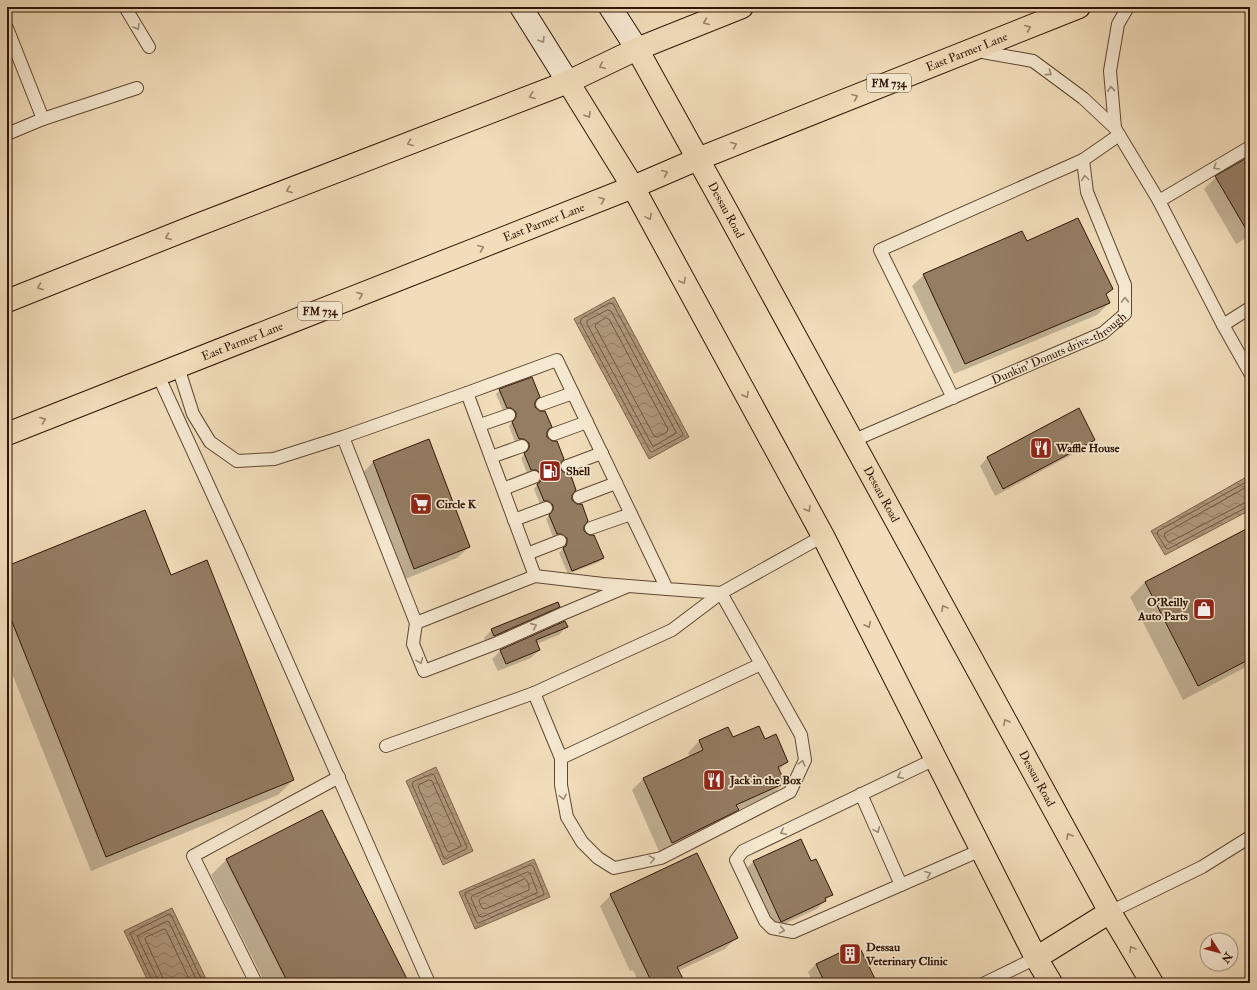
<svg xmlns="http://www.w3.org/2000/svg" width="1257" height="990" viewBox="0 0 1257 990" font-family="'IM FELL Double Pica',serif">
	<style>
		.water { fill: url(#water-waves); stroke: #7c644c }
		.shadow { fill: #0003 }
		.lines { fill: none; stroke-linecap: round; stroke-linejoin: round }
		.shore { stroke: #705740; stroke-width: 1 }
		.building { fill: #947d63; stroke: #301504 }
		.service-casing { stroke: #604732; stroke-width: 14 }
		.secondary-casing { stroke: #301504; stroke-width: 24 }
		.primary-casing { stroke: #301504; stroke-width: 24 }
		.service { stroke: #f6e9d2; stroke-width: 12 }
		.secondary { stroke: #f6e9d2; stroke-width: 22 }
		.primary { stroke: #f1ddba; stroke-width: 22 }
		.oneway { stroke: #9a8368 }
		.oneway2 { stroke: #9d8a75 }
		.labels { text-anchor: middle; stroke-width: 3.5; stroke-linejoin: round; paint-order: stroke }
		.shield { fill: #f6e9d2; stroke: #6b5542; stroke-width: 1 }
		.shield-label { font-size: 11px; font-weight: bold; fill: #301504 }
		.street-label { font-size: 12px; fill: #301504; stroke: #f6e9d2 }
		.poi-label { font-size: 12px; font-weight: bold; fill: #301504; stroke: #f6e9d2; text-anchor: start }
	</style>
	<defs>
		<pattern id="water-waves" width="16" height="10" patternUnits="userSpaceOnUse"><rect width="16" height="10" fill="#af997c"/><path d="M0 5q4-4 8 0t8 0" fill="none" stroke="#8f7c63"/></pattern>
	</defs>
	<rect width="100%" height="100%" fill="#f1ddba"/>
	<filter id="stains"><feTurbulence type="fractalNoise" baseFrequency=".005" numOctaves="4"/><feColorMatrix values="0 0 0 0 .2 0 0 0 0 .09 0 0 0 0 .02 0 0 0 .5 -.17"/></filter>
	<radialGradient id="worn" r=".72"><stop offset=".6" stop-color="#630" stop-opacity="0"/><stop offset="1" stop-color="#630" stop-opacity=".3"/></radialGradient>
	<path class="water" d="M614,297L689,437L649,459L574,319Z
		M1250,475V510L1165,555L1151,531Z
		M436,767L473,851L443,865L406,781Z
		M534,859L550,897L475,929L459,892Z
		M172,908L208,983H149L124,931Z"/>
	<path class="shadow" d="M1250,154V236L1236,244L1204,189L1216,177L1246,159V158Z
		M1026,242L1112,289L1105,295L1109,303L1097,315L954,374L912,286L924,275Z
		M500,390L535,401L534,407L547,430L546,437L559,464V469L571,495V501L583,526V531L603,558L599,562L568,574L559,553L564,547L563,542L553,537L546,519L550,514L549,509L540,504L534,489L538,483L537,478L527,473L521,458L526,452V447L515,442L509,426L513,421V416L503,411L496,394Z
		M1094,440L1086,447L995,496L980,466L987,458Z
		M428,441L469,547L457,558L403,580L362,474L373,462Z
		M1250,528V665L1183,700L1130,597L1145,582Z
		M7,567L170,576L293,780L278,795L91,871L7,661Z
		M558,607L550,615L486,643L484,638L492,630Z
		M565,622L566,627L559,635L536,644L539,650L531,658L498,671L492,659L500,651Z
		M727,729L732,739L764,740L787,762L778,771L784,783L772,795L736,811L726,821L660,854L632,790L643,779L690,757L688,753L699,741Z
		M322,811L408,983H265L211,875L226,860Z
		M800,840L810,863L831,894L817,909L773,929L745,870L753,862Z
		M611,895L736,938L725,949L678,971L684,983H639L633,970L630,971L600,906Z
		M816,964L875,983H813L808,972Z"/>
	<g class="lines">
		<path class="shore" d="M610,303L613,304L683,434L682,436L652,452L650,451L580,322L581,319Z
			M608,310L611,311L676,432L675,434L654,446L652,445L587,324V321Z
			M606,318L609,319L668,429L667,432L657,437L654,436L595,326L596,324Z
			M1250,480L1158,531L1157,534L1166,548L1168,549L1247,507H1250
			M1250,485L1165,533L1164,536L1168,542H1170L1244,503L1250,502
			M432,774L434,775L467,847L466,849L446,859L444,858L412,784L413,782Z
			M429,780L432,781L461,845L460,847L449,852L447,851L418,787L419,785Z
			M531,865L533,866L544,893L543,895L479,923H477L465,895V893Z
			M528,872L530,873L537,891V893L482,917L479,916L471,898L472,896Z
			M525,879C528,881 530,887 529,890L485,909L482,908L479,901L480,899Z
			M152,983V980L130,933L169,914L171,915L203,983
			M158,983L157,978L137,936L167,921L169,922L198,983
			M164,983L162,976L145,939L146,937L164,929L166,930L191,983"/>
	</g>
	<path class="building" d="M1250,156V236L1215,176Z
		M1078,218L1113,289L1106,294L1110,303L965,364L923,274L1022,231L1027,241Z
		M532,377L540,397L537,399L535,402V407L540,411H545L552,427L549,429L547,432V437L552,441H557L564,459L560,464V469L565,473H570L576,490L572,495V500L577,504H582L588,521L584,526V531L589,535H594L604,558L572,571L563,548L566,546L567,542V538L561,534H557L549,515L553,510V505L548,501H544L537,484L540,482L541,479V474L536,470H531L524,453L527,451L529,448V443L524,439H519L512,422L516,417V412L511,408H507L499,389Z
		M1079,408L1095,440L1003,489L987,457Z
		M429,439L470,547L414,569L373,461Z
		M145,510L171,575L207,560L294,780L106,857L7,609V566Z
		M1250,527V659L1198,686L1145,582Z
		M558,602L560,607L494,636L491,629Z
		M565,621L568,627L536,640L540,650L506,664L500,650Z
		M759,726L765,739L776,734L788,762L778,767L785,783L736,805L739,810L672,843L643,778L703,750L699,740L728,727L733,737Z
		M322,810L409,983H288L226,859Z
		M801,839L811,861L816,859L833,895L825,898L826,901L781,922L753,861Z
		M697,853L738,938L677,967L685,983H652L610,894Z
		M858,944L877,983H825L816,964Z"/>
	<g class="lines">
		<g class="service-casing">
			<g id="service">
				<path d="M125,7L149,47"/>
				<path d="M7,28L43,119L137,88"/>
				<path d="M977,51L1033,61L1083,98L1115,128L1159,201L1223,325L1250,373"/>
				<path d="M1115,128L1110,71L1118,24L1128,7"/>
				<path d="M7,134L43,119"/>
				<path d="M1159,201L1250,147"/>
				<path d="M1223,325L1250,308"/>
				<path d="M178,367L193,414L210,442L237,461L274,459L343,437L467,393L557,360L667,589L721,593L801,735L805,760L790,792L661,858L614,868L598,858L582,842L567,817L561,785V758L534,693"/>
				<path d="M158,375L239,552L429,983"/>
				<path d="M467,393L535,576"/>
				<path d="M953,398L880,250L1083,160L1119,135"/>
				<path d="M542,404L573,393"/>
				<path d="M480,425L509,415"/>
				<path d="M554,434L587,422"/>
				<path d="M343,437L416,623L535,576L603,584L667,589"/>
				<path id="s1" d="M852,441L1103,333L1125,314V285L1087,192L1083,160"/>
				<path d="M491,457L522,446"/>
				<path d="M567,466L602,453"/>
				<path d="M503,489L534,477"/>
				<path d="M579,497L616,483"/>
				<path d="M514,520L546,508"/>
				<path d="M591,528L631,514"/>
				<path d="M527,554L560,541"/>
				<path d="M416,623L413,644L424,671L497,643L562,614L626,587"/>
				<path d="M386,746L534,693L672,630L721,593L823,536"/>
				<path d="M561,758L761,664"/>
				<path d="M935,759L743,851L736,860L765,921L772,928L793,932L981,850"/>
				<path d="M861,794L901,885"/>
				<path d="M1110,912L1202,867L1250,837"/>
				<path d="M256,983L193,856L339,777"/>
				<path d="M985,983L1036,958"/>
			</g>
		</g>
		<g class="secondary-casing">
			<path id="secondary" d="M521,7L568,82
				M610,7L637,49"/>
		</g>
		<g class="primary-casing">
			<g id="primary">
				<path id="s2" d="M637,49L729,215L1110,912L1152,983"/>
				<path d="M568,82L633,187L823,536L1036,958L1051,983"/>
				<path d="M7,301L195,226L568,82L637,49L742,7"/>
				<path id="s3" d="M7,434L633,187L698,159L1079,7"/>
				<path d="M1036,958L1110,912"/>
			</g>
		</g>
		<use href="#service" class="service"/>
		<use href="#secondary" class="secondary"/>
		<use href="#primary" class="primary"/>
	</g>
	<defs><path id="oneway-chevron" d="M-2-3.5L2.5 0L-2 3.5" fill="none" stroke-width="1.6" stroke-linecap="round" stroke-linejoin="round"/></defs>
	<g class="oneway">
		<use href="#oneway-chevron" transform="translate(706 22) rotate(158)"/>
		<use href="#oneway-chevron" transform="translate(1028 28) rotate(-22)"/>
		<use href="#oneway-chevron" transform="translate(602 66) rotate(155)"/>
		<use href="#oneway-chevron" transform="translate(532 96) rotate(159)"/>
		<use href="#oneway-chevron" transform="translate(855 97) rotate(-22)"/>
		<use href="#oneway-chevron" transform="translate(588 115) rotate(58)"/>
		<use href="#oneway-chevron" transform="translate(410 143) rotate(159)"/>
		<use href="#oneway-chevron" transform="translate(734 145) rotate(-21)"/>
		<use href="#oneway-chevron" transform="translate(665 173) rotate(-23)"/>
		<use href="#oneway-chevron" transform="translate(289 190) rotate(159)"/>
		<use href="#oneway-chevron" transform="translate(602 200) rotate(-21)"/>
		<use href="#oneway-chevron" transform="translate(649 217) rotate(62)"/>
		<use href="#oneway-chevron" transform="translate(168 237) rotate(158)"/>
		<use href="#oneway-chevron" transform="translate(481 248) rotate(-22)"/>
		<use href="#oneway-chevron" transform="translate(683 281) rotate(61)"/>
		<use href="#oneway-chevron" transform="translate(40 287) rotate(158)"/>
		<use href="#oneway-chevron" transform="translate(360 295) rotate(-22)"/>
		<use href="#oneway-chevron" transform="translate(746 395) rotate(61)"/>
		<use href="#oneway-chevron" transform="translate(43 420) rotate(-21)"/>
		<use href="#oneway-chevron" transform="translate(808 509) rotate(61)"/>
		<use href="#oneway-chevron" transform="translate(944 608) rotate(-119)"/>
		<use href="#oneway-chevron" transform="translate(868 625) rotate(63)"/>
		<use href="#oneway-chevron" transform="translate(1006 722) rotate(-119)"/>
		<use href="#oneway-chevron" transform="translate(1069 836) rotate(-119)"/>
		<use href="#oneway-chevron" transform="translate(1132 949) rotate(-120)"/>
	</g>
	<g class="oneway2">
		<use href="#oneway-chevron" transform="translate(137 27) rotate(59)"/>
		<use href="#oneway-chevron" transform="translate(542 40) rotate(58)"/>
		<use href="#oneway-chevron" transform="translate(1049 73) rotate(36)"/>
		<use href="#oneway-chevron" transform="translate(1111 89) rotate(-96)"/>
		<use href="#oneway-chevron" transform="translate(1216 167) rotate(149)"/>
		<use href="#oneway-chevron" transform="translate(1085 178) rotate(-97)"/>
		<use href="#oneway-chevron" transform="translate(1125 300) rotate(-90)"/>
		<use href="#oneway-chevron" transform="translate(534 626) rotate(-24)"/>
		<use href="#oneway-chevron" transform="translate(420 661) rotate(69)"/>
		<use href="#oneway-chevron" transform="translate(802 763) rotate(-75)"/>
		<use href="#oneway-chevron" transform="translate(900 776) rotate(154)"/>
		<use href="#oneway-chevron" transform="translate(563 797) rotate(79)"/>
		<use href="#oneway-chevron" transform="translate(877 830) rotate(66)"/>
		<use href="#oneway-chevron" transform="translate(783 832) rotate(154)"/>
		<use href="#oneway-chevron" transform="translate(652 859) rotate(-13)"/>
		<use href="#oneway-chevron" transform="translate(928 874) rotate(-23)"/>
		<use href="#oneway-chevron" transform="translate(782 930) rotate(10)"/>
	</g>
	<defs>
		<g id="restaurant-square" transform="scale(1.15)"><rect x="-9" y="-9" width="18" height="18" rx="4" fill="#8f2418" stroke="#f6e9d2"/><path d="M-5-6h1v4h1v-4h1v4h1v-4h1v5L-1.5 .5V6h-2V.5L-5-1ZM5-6V6H3V1.5H1.5Q1.5-4 5-6Z" fill="#fff"/></g>
		<g id="fuel-square" transform="scale(1.15)"><rect x="-9" y="-9" width="18" height="18" rx="4" fill="#8f2418" stroke="#f6e9d2"/><path d="M-5.5-6h7V0h2V4h1.3V-2.5L3-4.5l.8-.8L6-3V5H2.5V1h-1V6h-7ZM-4.2-4.7v3.2H.2V-4.7Z" fill="#fff"/></g>
		<g id="supermarket-square" transform="scale(1.15)"><rect x="-9" y="-9" width="18" height="18" rx="4" fill="#8f2418" stroke="#f6e9d2"/><path d="M-6-5.5h2.5l.6 2H6L4.5 2H-2.5L-4.4-4H-6ZM-1.5 3.2a1.3 1.3 0 1 0 .1 0ZM3 3.2a1.3 1.3 0 1 0 .1 0Z" fill="#fff"/></g>
		<g id="shop-square" transform="scale(1.15)"><rect x="-9" y="-9" width="18" height="18" rx="4" fill="#8f2418" stroke="#f6e9d2"/><path d="M-5-2.5h2.3a2.7 3.5 0 0 1 5.4 0H5L5.5 6h-11ZM-1.5-2.5h3a1.5 2.3 0 0 0-3 0Z" fill="#fff"/></g>
		<g id="building-square" transform="scale(1.15)"><rect x="-9" y="-9" width="18" height="18" rx="4" fill="#8f2418" stroke="#f6e9d2"/><path d="M-4-6H4V6H1V3H-1V6H-4ZM-2.5-4.3h1.7v1.8h-1.7ZM.8-4.3h1.7v1.8H.8ZM-2.5-1h1.7V.8h-1.7ZM.8-1h1.7V.8H.8Z" fill="#fff"/></g>
	</defs>
	<g fill-rule="evenodd">
		<use href="#restaurant-square" x="1041" y="448"/>
		<use href="#fuel-square" x="550" y="471"/>
		<use href="#supermarket-square" x="421" y="504"/>
		<use href="#shop-square" x="1204" y="609"/>
		<use href="#restaurant-square" x="714" y="780"/>
		<use href="#building-square" x="850" y="954"/>
	</g>
	<g class="labels">
		<g class="shield">
			<rect x="867" y="74" width="44" height="18" rx="3"/>
			<rect x="298" y="302" width="44" height="18" rx="3"/>
		</g>
		<g class="shield-label">
			<text x="889" y="87">FM 734</text>
			<text x="320" y="315">FM 734</text>
		</g>
		<g class="street-label">
			<text dy="4" stroke="none"><textPath href="#s3" startOffset="1033">East Parmer Lane</textPath></text>
			<text dy="4" stroke="none"><textPath href="#s2" startOffset="184">Dessau Road</textPath></text>
			<text dy="4" stroke="none"><textPath href="#s3" startOffset="577">East Parmer Lane</textPath></text>
			<text dy="4" stroke="none"><textPath href="#s3" startOffset="253">East Parmer Lane</textPath></text>
			<text dy="4" stroke="none"><textPath href="#s1" startOffset="227">Dunkin' Donuts drive-through</textPath></text>
			<text dy="4" stroke="none"><textPath href="#s2" startOffset="508">Dessau Road</textPath></text>
			<text dy="4" stroke="none"><textPath href="#s2" startOffset="832">Dessau Road</textPath></text>
		</g>
		<g class="poi-label">
			<text x="1056" y="452">Waffle House</text>
			<text x="566" y="475">Shell</text>
			<text x="436" y="508">Circle K</text>
			<text x="1188" y="606" text-anchor="end">O'Reilly<tspan x="1188" dy="14">Auto Parts</tspan></text>
			<text x="730" y="784">Jack in the Box</text>
			<text x="866" y="951">Dessau<tspan x="866" dy="14">Veterinary Clinic</tspan></text>
		</g>
	</g>
	<rect width="1257" height="990" fill="none" stroke="#f1ddba" stroke-width="24"/>
	<rect x="8" y="8" width="1241" height="974" fill="none" stroke="#301504" stroke-width="2"/>
	<rect x="12" y="12" width="1233" height="966" fill="none" stroke="#301504"/>
	<g transform="translate(1219 952) rotate(126)"><circle r="19" fill="#f6e9d2" stroke="#a79480"/>
	<path d="M0-3L7 15L0 10L-7 15Z" fill="#8f2418"/>
	<text y="-6" font-size="11" font-weight="bold" text-anchor="middle" fill="#301504">N</text>
	</g>
	<rect width="100%" height="100%" filter="url(#stains)"/>
	<rect width="100%" height="100%" fill="url(#worn)"/>
</svg>
